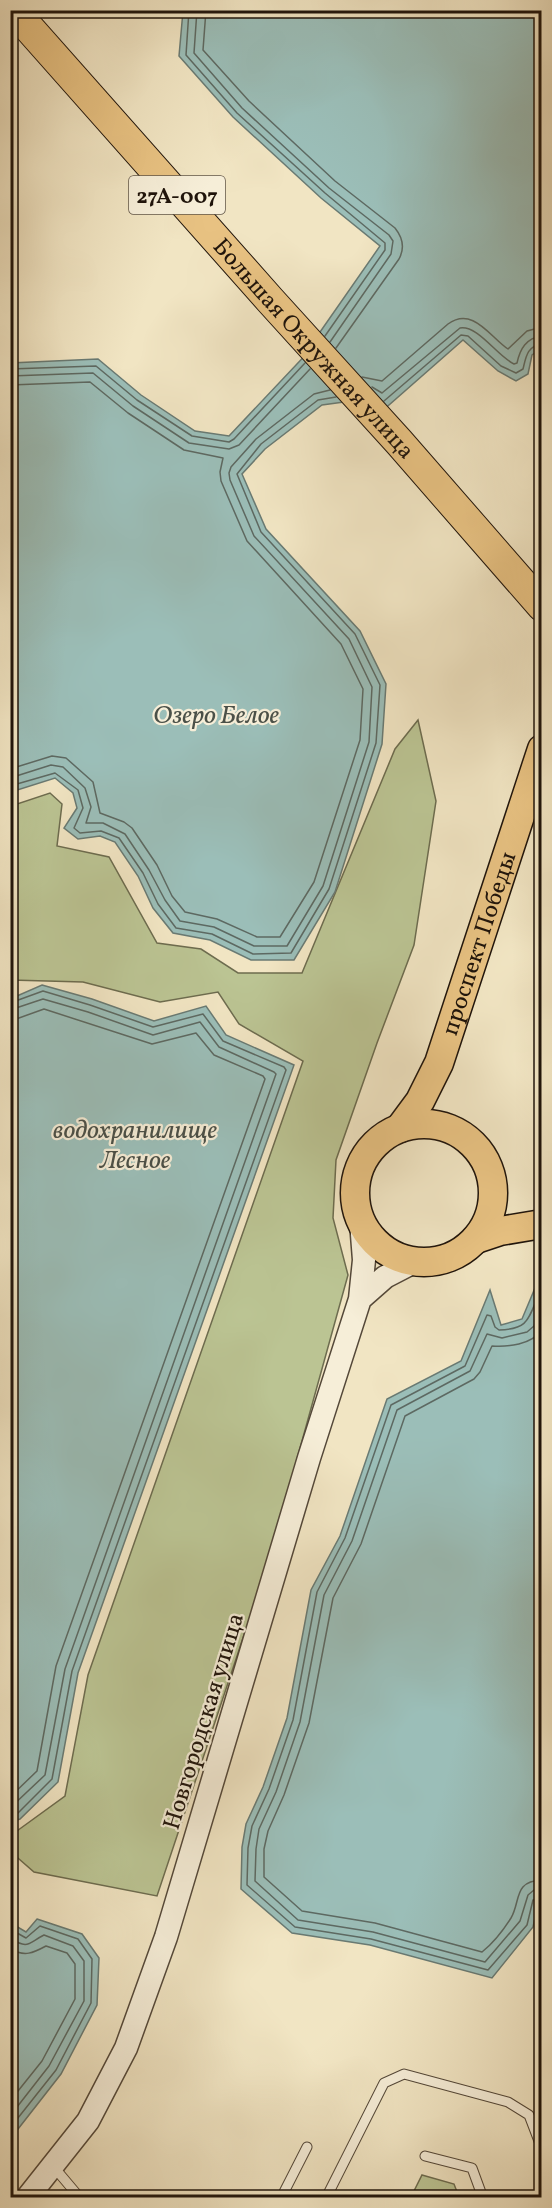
<svg xmlns="http://www.w3.org/2000/svg" width="552" height="2208" viewBox="0 0 552 2208" font-family="Vollkorn,serif">
	<style>
		.green { fill: #bbc493; stroke: #6d6c4f; stroke-width: 1.5 }
		.water { fill: #9bbeb8; stroke: #697a73; stroke-width: 1.5 }
		.lines { fill: none; stroke-linecap: round; stroke-linejoin: round }
		.shore { stroke: #5d6962; stroke-width: 1.5 }
		.service-casing { stroke: #544839; stroke-width: 11 }
		.tertiary-casing { stroke: #544839; stroke-width: 25 }
		.primary-casing { stroke: #1f140b; stroke-width: 31 }
		.trunk-casing { stroke: #1f140b; stroke-width: 32 }
		.service { stroke: #f6eed8; stroke-width: 9 }
		.tertiary { stroke: #f6eed8; stroke-width: 22 }
		.primary { stroke: #e8c282; stroke-width: 28 }
		.trunk { stroke: #e8c282; stroke-width: 30 }
		.labels { text-anchor: middle; stroke-width: 4.5; stroke-linejoin: round; paint-order: stroke }
		.shield { fill: #f6eed8; stroke: #605548; stroke-width: 1.5 }
		.shield-label { font-size: 22px; font-weight: bold; fill: #1f140b }
		.street-label { font-size: 24px; fill: #1f140b; stroke: #f6eed8 }
		.water-label { font-size: 26px; font-style: italic; fill: #4a5048; stroke: #f6eed8 }
	</style>
	<rect width="100%" height="100%" fill="#f1e5c3"/>
	<filter id="stains"><feTurbulence type="fractalNoise" baseFrequency=".00333" numOctaves="4"/><feColorMatrix values="0 0 0 0 .2 0 0 0 0 .09 0 0 0 0 .02 0 0 0 .5 -.17"/></filter>
	<radialGradient id="worn" r=".72"><stop offset=".6" stop-color="#630" stop-opacity="0"/><stop offset="1" stop-color="#630" stop-opacity=".3"/></radialGradient>
	<path class="green" d="M418,720L436,801L414,945L377,1043L336,1160L333,1218L348,1275L269,1560L157,1896L34,1872L11,1852L10,1836L65,1796L88,1675L303,1061L239,1024L218,992L160,1002L83,982L11,980V806L50,793L62,804L57,846L109,857L157,943L201,949L238,973H302L395,749Z
		M422,2175L454,2184L459,2197H411Z"/>
	<path class="water" d="M183,11H541L542,348L532,355L528,374L516,381L498,371L463,340L381,412L366,399L322,405L265,449L242,474L266,529L360,631L386,684L382,744L335,892L294,960H251L210,940L173,933L153,908L138,876L115,842L100,836L78,839L64,828L77,808L73,793L55,778L11,792L10,363L98,359L141,395L195,431L229,436L313,347L311,345L380,246L321,198L233,117L179,56Z
		M42,985L92,999L154,1021L206,1006L226,1035L294,1065L78,1673L58,1782L20,1819L11,1822L10,999Z
		M535,1288H542L541,1891L533,1927L492,1978L370,1945L292,1933L241,1889L242,1847L246,1824L263,1787L287,1718L311,1590L340,1536L387,1399L461,1361L490,1290L501,1325L522,1319Z
		M37,1919L82,1934L99,1958L97,2005L61,2074L11,2138V1923L26,1932Z"/>
	<g class="lines">
		<path class="shore" d="M189,10L186,55L237,113L325,193L385,243V250L325,336
			M197,10L194,53L242,108L329,188L389,235L393,241L391,254L330,342
			M206,10L203,50L249,101L335,181L395,228C403,238 405,248 399,259L336,348
			M10,369L96,366L137,400L192,436L229,442L234,439L305,363
			M10,376L93,373L133,406L189,443L229,449L239,445L310,369
			M362,377L382,381L448,324C473,306 490,337 508,349L527,331L542,327
			M10,385L90,382L128,413L184,450L223,458L220,472L221,481L247,541L341,644L363,689L360,740L314,882L280,937H257L217,919L185,912L172,896L157,865L132,828L124,822L100,813L93,782L66,758L52,756L10,769
			M372,387L382,393L460,328C478,325 497,356 514,364L517,363C520,349 526,338 542,336
			M384,401L461,335L468,336L501,366L516,373L523,369C526,357 527,346 542,344
			M10,778L51,765L63,767L85,788L91,807L86,823H103L125,834L149,870L165,900L180,921L214,927L254,946H287L323,886L369,742L372,687L349,639L254,536L230,480L229,473L231,467L256,439L314,394L330,390
			M10,786L55,773L78,790L83,808L74,828L80,833L101,831L119,838L143,873L158,904L176,928L212,934L253,954L291,953L329,889L376,743L380,685L355,634L261,532L237,474L261,444L318,400L336,397
			M10,1003L43,991L90,1005L153,1027L203,1014L223,1041L284,1067L286,1070L72,1671L52,1779L17,1814L10,1816
			M10,1010L43,999L88,1012L153,1035L200,1022L219,1047L274,1072L276,1074L65,1669L45,1775L10,1808
			M10,1019L19,1018L44,1009L152,1044L196,1033L214,1055L263,1076L265,1079L56,1666L37,1771L10,1797
			M542,1294L538,1296C528,1320 528,1329 499,1330L495,1327L491,1316L487,1315L465,1366L391,1405L345,1538L317,1592L293,1720L269,1789L252,1826L248,1848L247,1885L295,1927L371,1939L488,1970L527,1925L533,1900L542,1897
			M542,1307L534,1326L527,1332L502,1338L487,1334L470,1371L397,1410L352,1541L324,1595L300,1722L276,1792L259,1829L256,1849L255,1881L298,1920L373,1932L485,1962L520,1921L528,1895L534,1890L542,1889
			M542,1330C531,1345 508,1347 492,1346L480,1372L474,1379L405,1416L361,1544L333,1598L309,1723L284,1795L268,1831L264,1849V1877L302,1911L375,1923L482,1952C492,1944 504,1929 511,1918C521,1901 513,1881 542,1880
			M10,1929L26,1938L40,1926L78,1939L92,1959L91,2003L56,2070L10,2128
			M10,1938C29,1950 28,1943 44,1935L73,1946L84,1961V2001L49,2066L10,2116
			M10,1949C25,1957 33,1953 46,1946L67,1953L75,1964V1999L42,2061L10,2101"/>
		<g class="service-casing">
			<path id="service" d="M425,2156L472,2168L483,2198
				M53,2166L80,2198
				M281,2198L307,2147
				M326,2198L384,2083L404,2074L508,2102L529,2115L542,2149"/>
		</g>
		<g class="tertiary-casing">
			<path id="tertiary" d="M360,1299L385,1277L414,1262
				M27,2198L88,2121L126,2048L166,1937L309,1458L360,1299L364,1260L361,1222"/>
		</g>
		<g class="primary-casing">
			<g id="primary">
				<circle cx="424" cy="1193" r="69"/>
				<path id="s1" d="M400,1128L420,1101L439,1063L542,749"/>
				<path d="M476,1239L500,1231L542,1224"/>
			</g>
		</g>
		<g class="trunk-casing">
			<g id="trunk">
				<path id="s2" d="M13,10L270,300L399,442L542,606"/>
			</g>
		</g>
		<use href="#service" class="service"/>
		<use href="#tertiary" class="tertiary"/>
		<use href="#primary" class="primary"/>
		<use href="#trunk" class="trunk"/>
	</g>
	<g class="labels">
		<rect class="shield" x="129" y="176" width="96" height="38" rx="4.5"/>
		<g class="shield-label">
			<text x="177" y="203">27А-007</text>
		</g>
		<g class="street-label">
			<text dy="8" stroke="none"><textPath href="#s2" startOffset="453">Большая Окружная улица</textPath></text>
			<text dy="8" stroke="none"><textPath href="#s1" startOffset="202">проспект Победы</textPath></text>
			<text transform="translate(203 1721) rotate(-73)" y="8">Новгородская улица</text>
		</g>
		<g class="water-label">
			<text x="216" y="723">Озеро Белое</text>
			<text x="135" y="1138">водохранилище<tspan x="135" dy="30">Лесное</tspan></text>
		</g>
	</g>
	<rect width="552" height="2208" fill="none" stroke="#f1e5c3" stroke-width="36"/>
	<rect x="12" y="12" width="528" height="2184" fill="none" stroke="#1f140b" stroke-width="3"/>
	<rect x="18" y="18" width="516" height="2172" fill="none" stroke="#1f140b" stroke-width="1.5"/>
	<rect width="100%" height="100%" filter="url(#stains)"/>
	<rect width="100%" height="100%" fill="url(#worn)"/>
</svg>
